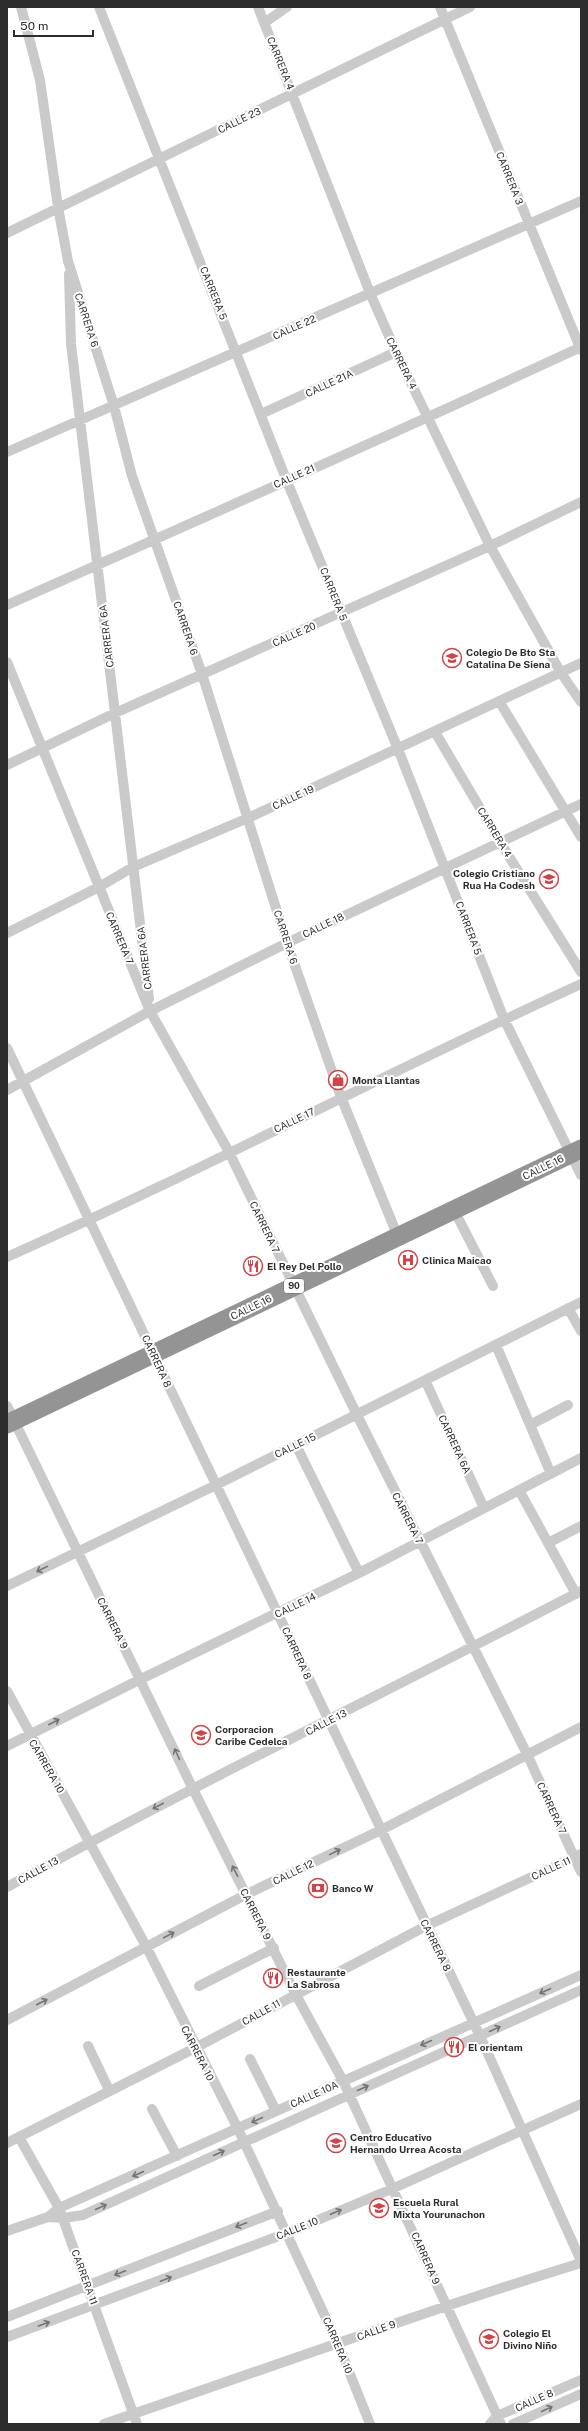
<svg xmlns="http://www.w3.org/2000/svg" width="588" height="2431" viewBox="0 0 588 2431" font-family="'Public Sans',sans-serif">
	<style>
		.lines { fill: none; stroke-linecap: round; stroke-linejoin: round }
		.street { stroke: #cacaca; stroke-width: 10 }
		.highway { stroke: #949494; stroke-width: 19 }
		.oneway { stroke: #747474 }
		.labels { text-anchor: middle; stroke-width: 4; stroke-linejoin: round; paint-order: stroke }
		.shield { fill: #fff; stroke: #6c6c6c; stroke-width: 1 }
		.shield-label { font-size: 9px; font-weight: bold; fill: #2d2d2d }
		.street-label { font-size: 10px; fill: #2d2d2d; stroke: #fff }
		.poi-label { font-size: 10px; font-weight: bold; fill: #2d2d2d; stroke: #fff; text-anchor: start }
	</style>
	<rect width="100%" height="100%" fill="#fff"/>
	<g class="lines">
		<path class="street" d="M21,7L40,80L58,207L68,261L114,406L132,476L202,674L287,943L341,1097L398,1237
			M99,7L286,479L398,749L504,1019L581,1175
			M258,7L370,293L396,352L490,546L561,673L581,702
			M440,7L581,350
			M264,23L287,7
			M7,233L470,7
			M69,274L71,344L149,999
			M261,414L396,352
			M7,452L581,201
			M7,605C199,520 391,435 581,347
			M7,662L150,1011L229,1152L357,1415L527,1754L581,1872
			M499,701L581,837
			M435,732L500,842L581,972
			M7,765L115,713L490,546L581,502
			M7,933L99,887L133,867L248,818L581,663
			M7,1048L480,2036L581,2261
			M7,1090L150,1011L287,943L581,804
			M454,1210L493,1286
			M7,1257C201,1171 388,1072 581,984
			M568,1308L581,1331
			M496,1345L551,1474
			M425,1380L484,1508
			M7,1406L192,1787L295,1993L343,2081L501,2424
			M530,1425L568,1405
			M296,1445L359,1573
			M519,1490L576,1594
			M548,1543L581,1526
			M7,1586L216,1485L581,1302
			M7,1691L147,1948L238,2129L338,2344L370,2424
			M7,1746L141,1679L359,1573L581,1458
			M7,1887C196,1784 390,1690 581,1591
			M199,1986L274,1948
			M7,2020L247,1894L381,1830L581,1727
			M88,2046L109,2090
			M250,2059L276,2111
			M152,2109L177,2156
			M19,2137L59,2208L137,2424
			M7,2143L195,2048L426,1926L581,1854
			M48,2217L64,2218L83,2215L581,1990
			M7,2231L48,2217L59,2208L581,1975
			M7,2317L278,2211
			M7,2337L287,2233L394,2188L581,2104
			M104,2424C263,2370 421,2312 581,2263
			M490,2424L497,2416L581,2380
			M513,2424L581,2394"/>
		<path class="highway" d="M7,1424L581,1149"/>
	</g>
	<defs><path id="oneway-shaft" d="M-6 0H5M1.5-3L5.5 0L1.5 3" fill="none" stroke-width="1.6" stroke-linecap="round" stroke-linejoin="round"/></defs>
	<g class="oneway">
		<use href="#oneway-shaft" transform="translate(42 1569) rotate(154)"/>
		<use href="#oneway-shaft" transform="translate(54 1722) rotate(-27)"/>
		<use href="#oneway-shaft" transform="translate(177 1754) rotate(-115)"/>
		<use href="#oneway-shaft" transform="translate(158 1806) rotate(152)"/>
		<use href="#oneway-shaft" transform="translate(335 1852) rotate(-26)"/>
		<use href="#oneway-shaft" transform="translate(235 1871) rotate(-117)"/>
		<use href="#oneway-shaft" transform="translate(169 1935) rotate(-28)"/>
		<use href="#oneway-shaft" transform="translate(545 1991) rotate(157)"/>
		<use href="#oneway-shaft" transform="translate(42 2002) rotate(-27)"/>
		<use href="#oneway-shaft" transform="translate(495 2029) rotate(-25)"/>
		<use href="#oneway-shaft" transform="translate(426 2043) rotate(156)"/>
		<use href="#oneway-shaft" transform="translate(363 2088) rotate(-24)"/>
		<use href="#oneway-shaft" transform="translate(257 2120) rotate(156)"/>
		<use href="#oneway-shaft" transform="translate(219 2153) rotate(-24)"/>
		<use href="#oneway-shaft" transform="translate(138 2174) rotate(156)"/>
		<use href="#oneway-shaft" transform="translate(101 2207) rotate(-24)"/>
		<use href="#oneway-shaft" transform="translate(336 2212) rotate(-23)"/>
		<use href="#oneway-shaft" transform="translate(241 2225) rotate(159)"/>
		<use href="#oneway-shaft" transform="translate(120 2273) rotate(159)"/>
		<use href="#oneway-shaft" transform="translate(166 2279) rotate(-21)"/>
		<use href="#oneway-shaft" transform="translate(44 2324) rotate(-20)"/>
		<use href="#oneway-shaft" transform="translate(547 2409) rotate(-25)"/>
	</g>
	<defs>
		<g id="school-ring" transform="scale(1)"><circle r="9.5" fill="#fff" stroke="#d04346" stroke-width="1.5"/><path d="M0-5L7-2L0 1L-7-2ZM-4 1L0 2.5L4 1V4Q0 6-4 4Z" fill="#d04346"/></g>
		<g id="shop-ring" transform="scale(1)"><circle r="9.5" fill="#fff" stroke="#d04346" stroke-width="1.5"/><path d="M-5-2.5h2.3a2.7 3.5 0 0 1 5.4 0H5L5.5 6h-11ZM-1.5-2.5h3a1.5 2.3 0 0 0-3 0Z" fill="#d04346"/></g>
		<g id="hospital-ring" transform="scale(1)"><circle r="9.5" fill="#fff" stroke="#d04346" stroke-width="1.5"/><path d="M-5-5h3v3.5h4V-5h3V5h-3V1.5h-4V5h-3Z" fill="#d04346"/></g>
		<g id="restaurant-ring" transform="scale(1)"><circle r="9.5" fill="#fff" stroke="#d04346" stroke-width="1.5"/><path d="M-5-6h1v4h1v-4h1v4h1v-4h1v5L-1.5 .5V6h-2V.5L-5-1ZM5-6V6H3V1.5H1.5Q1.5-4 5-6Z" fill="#d04346"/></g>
		<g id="bank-ring" transform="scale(1)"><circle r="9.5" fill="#fff" stroke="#d04346" stroke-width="1.5"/><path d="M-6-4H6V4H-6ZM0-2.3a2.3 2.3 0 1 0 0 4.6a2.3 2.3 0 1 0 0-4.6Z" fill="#d04346"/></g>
	</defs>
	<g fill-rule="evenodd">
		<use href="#school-ring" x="452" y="658"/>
		<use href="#school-ring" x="549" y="879"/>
		<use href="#shop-ring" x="338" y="1080"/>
		<use href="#hospital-ring" x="408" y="1260"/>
		<use href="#restaurant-ring" x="253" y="1266"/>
		<use href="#school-ring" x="201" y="1735"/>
		<use href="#bank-ring" x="318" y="1888"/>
		<use href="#restaurant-ring" x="273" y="1978"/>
		<use href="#restaurant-ring" x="454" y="2047"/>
		<use href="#school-ring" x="336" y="2143"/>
		<use href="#school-ring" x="379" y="2208"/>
		<use href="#school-ring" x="489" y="2339"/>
	</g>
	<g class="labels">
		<rect class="shield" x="284" y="1279" width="20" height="14" rx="3"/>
		<g class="shield-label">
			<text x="294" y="1289">90</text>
		</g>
		<g class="street-label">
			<text transform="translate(281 63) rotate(68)" y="4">CARRERA 4</text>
			<text transform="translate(239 120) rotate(-26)" y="4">CALLE 23</text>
			<text transform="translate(510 178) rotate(68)" y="4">CARRERA 3</text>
			<text transform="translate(214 293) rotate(68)" y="4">CARRERA 5</text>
			<text transform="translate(87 320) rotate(72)" y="4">CARRERA 6</text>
			<text transform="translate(294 327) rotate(-24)" y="4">CALLE 22</text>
			<text transform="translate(402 363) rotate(64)" y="4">CARRERA 4</text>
			<text transform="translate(329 383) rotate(-25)" y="4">CALLE 21A</text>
			<text transform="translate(294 476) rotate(-24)" y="4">CALLE 21</text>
			<text transform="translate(334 594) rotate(68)" y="4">CARRERA 5</text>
			<text transform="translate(186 628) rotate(71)" y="4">CARRERA 6</text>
			<text transform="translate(294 634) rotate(-24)" y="4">CALLE 20</text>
			<text transform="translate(106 636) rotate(-97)" y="4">CARRERA 6A</text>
			<text transform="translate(293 797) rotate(-25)" y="4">CALLE 19</text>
			<text transform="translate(495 832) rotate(59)" y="4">CARRERA 4</text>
			<text transform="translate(323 925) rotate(-26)" y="4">CALLE 18</text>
			<text transform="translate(469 928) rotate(69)" y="4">CARRERA 5</text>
			<text transform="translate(286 937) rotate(72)" y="4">CARRERA 6</text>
			<text transform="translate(120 938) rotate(67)" y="4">CARRERA 7</text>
			<text transform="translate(144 958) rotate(-97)" y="4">CARRERA 6A</text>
			<text transform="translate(294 1120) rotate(-26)" y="4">CALLE 17</text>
			<text transform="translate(543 1167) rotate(-26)" y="4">CALLE 16</text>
			<text transform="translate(265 1227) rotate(64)" y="4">CARRERA 7</text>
			<text transform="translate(251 1307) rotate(-26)" y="4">CALLE 16</text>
			<text transform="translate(157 1361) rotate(65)" y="4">CARRERA 8</text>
			<text transform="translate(455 1444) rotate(65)" y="4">CARRERA 6A</text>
			<text transform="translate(295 1445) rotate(-26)" y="4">CALLE 15</text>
			<text transform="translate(408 1518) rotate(63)" y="4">CARRERA 7</text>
			<text transform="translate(295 1605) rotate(-26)" y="4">CALLE 14</text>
			<text transform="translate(113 1623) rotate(63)" y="4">CARRERA 9</text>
			<text transform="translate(297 1653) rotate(65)" y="4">CARRERA 8</text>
			<text transform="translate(326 1722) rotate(-27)" y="4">CALLE 13</text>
			<text transform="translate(47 1766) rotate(60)" y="4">CARRERA 10</text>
			<text transform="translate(552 1808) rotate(65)" y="4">CARRERA 7</text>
			<text transform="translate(551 1868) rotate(-25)" y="4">CALLE 11</text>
			<text transform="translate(38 1870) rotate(-29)" y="4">CALLE 13</text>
			<text transform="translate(293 1872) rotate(-26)" y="4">CALLE 12</text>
			<text transform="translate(256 1914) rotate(63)" y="4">CARRERA 9</text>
			<text transform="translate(436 1945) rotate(64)" y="4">CARRERA 8</text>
			<text transform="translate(261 2012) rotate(-29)" y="4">CALLE 11</text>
			<text transform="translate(198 2053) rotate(63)" y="4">CARRERA 10</text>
			<text transform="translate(314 2094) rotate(-24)" y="4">CALLE 10A</text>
			<text transform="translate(297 2228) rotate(-22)" y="4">CALLE 10</text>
			<text transform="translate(426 2258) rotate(66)" y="4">CARRERA 9</text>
			<text transform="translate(85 2277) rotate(70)" y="4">CARRERA 11</text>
			<text transform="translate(376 2330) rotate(-20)" y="4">CALLE 9</text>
			<text transform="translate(338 2345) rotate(67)" y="4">CARRERA 10</text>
			<text transform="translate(534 2400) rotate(-24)" y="4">CALLE 8</text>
		</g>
		<g class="poi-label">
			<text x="466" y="656">Colegio De Bto Sta<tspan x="466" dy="12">Catalina De Siena</tspan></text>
			<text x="535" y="877" text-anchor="end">Colegio Cristiano<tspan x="535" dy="12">Rua Ha Codesh</tspan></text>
			<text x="352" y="1084">Monta Llantas</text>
			<text x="422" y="1264">Clinica Maicao</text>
			<text x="267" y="1270">El Rey Del Pollo</text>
			<text x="215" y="1733">Corporacion<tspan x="215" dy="12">Caribe Cedelca</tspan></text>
			<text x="332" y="1892">Banco W</text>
			<text x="287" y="1976">Restaurante<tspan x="287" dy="12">La Sabrosa</tspan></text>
			<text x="468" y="2051">El orientam</text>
			<text x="350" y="2141">Centro Educativo<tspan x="350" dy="12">Hernando Urrea Acosta</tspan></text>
			<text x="393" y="2206">Escuela Rural<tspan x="393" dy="12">Mixta Yourunachon</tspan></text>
			<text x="503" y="2337">Colegio El<tspan x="503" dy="12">Divino Niño</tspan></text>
		</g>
	</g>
	<rect width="588" height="2431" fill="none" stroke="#2d2d2d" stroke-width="16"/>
	<path d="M14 30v6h79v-6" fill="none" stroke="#2d2d2d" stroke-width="2"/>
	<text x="20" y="30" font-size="12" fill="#2d2d2d" stroke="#ffffff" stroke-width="3" paint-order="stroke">50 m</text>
</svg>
